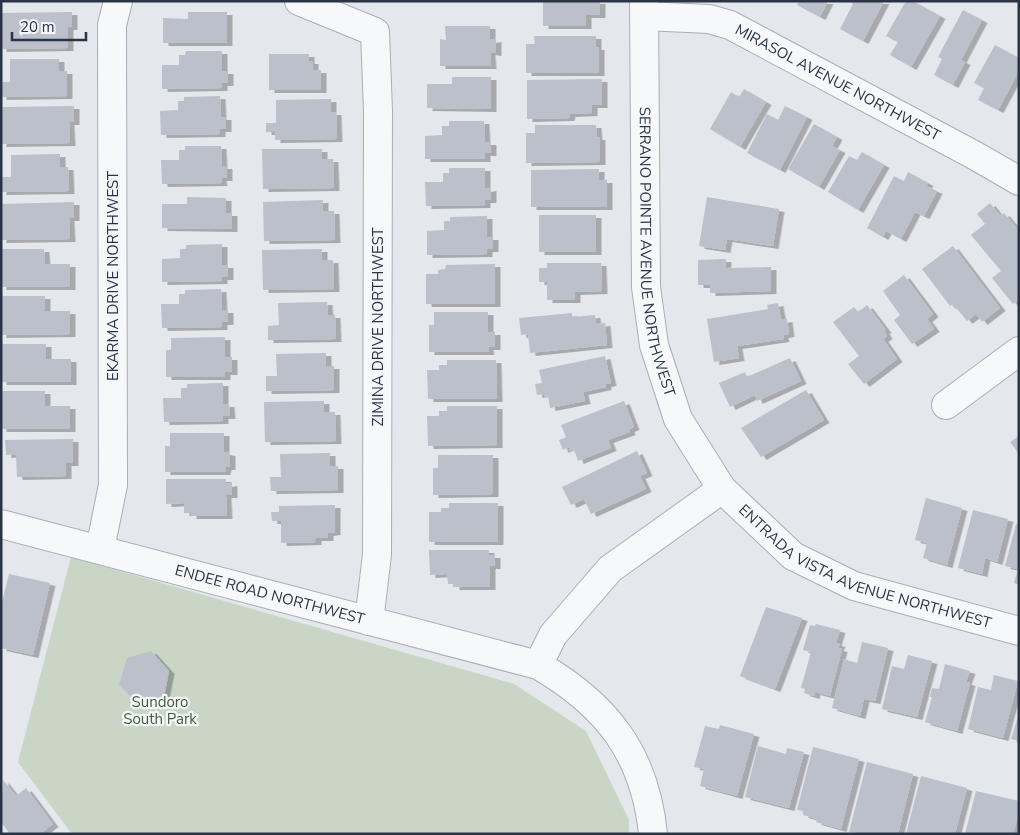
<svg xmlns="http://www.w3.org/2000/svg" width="1020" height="835" viewBox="0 0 1020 835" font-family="'Nunito Sans',sans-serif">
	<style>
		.green { fill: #c9d6c5 }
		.building { fill: #bbc0ca; filter: url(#shadow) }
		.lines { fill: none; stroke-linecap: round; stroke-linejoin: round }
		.minor-casing { stroke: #a9aeb7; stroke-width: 30 }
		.minor { stroke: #f7f8fa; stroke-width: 28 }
		.labels { text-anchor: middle; stroke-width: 4.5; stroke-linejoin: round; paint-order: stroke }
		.street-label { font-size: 15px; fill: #2b3445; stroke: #f4f6f9 }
		.park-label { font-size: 15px; fill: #3f6138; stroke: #f4f6f9 }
	</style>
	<defs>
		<filter id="shadow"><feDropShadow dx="5.5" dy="3" stdDeviation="0" flood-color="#0004"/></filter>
	</defs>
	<rect width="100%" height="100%" fill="#e4e7ec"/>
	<path class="green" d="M71,557L514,684L586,731L629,820V834H72L18,762Z"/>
	<path class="building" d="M543,1H600V15H586V26H543Z
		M799,1H828L820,17L797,5Z
		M849,1H884L863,41L840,29L853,4Z
		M906,1H913L940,16L911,67L890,55L898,42L886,36Z
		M963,10L982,20L961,60L965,62L953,85L934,75L942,59L938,57Z
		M72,12V27H68V48L1,49V13Z
		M188,12H227V43H163V18L188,19Z
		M445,26H490V40L496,39V53L490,52L491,66H440V39L446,40Z
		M534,36H596V47H599V73H526V44H535Z
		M995,45L1019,58V71L998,110L978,100L984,88L974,83Z
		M186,51H222V71H228V83H222V88L162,89V65H179V55H185Z
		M269,54H309V61H313V70H321V90H269Z
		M10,59H59V71H67V96L1,97V82H10Z
		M452,77H491V109L427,108V84H452Z
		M602,79V105H592V113L570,114L569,118L527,119V80Z
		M744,89L766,102L740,147L710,129L731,92L739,97Z
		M220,96L221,117H226V129H220V134L161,135L160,111L178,110V101H184V97Z
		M331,99V112H336L337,139L275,140V132H266V123H276V100Z
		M74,106V122H69L70,143L1,144V107Z
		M785,106L807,117L780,170L747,153L767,114L778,120Z
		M449,121H484L485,142H491V153H485V159H425V136L442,135V126H449Z
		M814,124L837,137L832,146L840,150L819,187L788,169Z
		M535,125H596L597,137H600V162L526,163V133H535Z
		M185,146H221L222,166H227V178H221L222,183L162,184L161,160H179V150H185Z
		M262,149H322V159H333L334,188L263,189Z
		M862,152L884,165L858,210L828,192L849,156L857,160Z
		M60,154V167H68L69,191L1,192V177H11V155Z
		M449,168H485V189L491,188V200H485V205L426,206L425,182H443V173H449Z
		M599,169V180H607V207H531V170Z
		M908,172L928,183L926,186L937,191L924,216L915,212L901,239L886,231L883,237L867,228L894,176L904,181Z
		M187,197L226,198V213H232V229L162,228V204H187Z
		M707,197L779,209L773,246L727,239L725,250L699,246Z
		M323,200V211H334L335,240L264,241L263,202Z
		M74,202V218H69L70,239L1,240V204Z
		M990,203L1000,216L1004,213L1019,231V299L1013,304L992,278L1001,271L971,235L985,224L977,214Z
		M539,215H596V252H539Z
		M487,216V237H493V249H487V254L427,255V231L444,230V221H450V217Z
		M222,244V265H228V277H222V281L162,282V259L180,258V249H186V245Z
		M953,246L1000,308L982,322L976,314L967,321L953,304L950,306L922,269Z
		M1,249H44L45,264H70V287H1Z
		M322,249V260H333L334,289L263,290L262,250Z
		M726,259V268L771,267V291L710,293V285H698V260Z
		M547,263H601L602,291L575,292V300H547V282H539V268H547Z
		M495,264V304H426V274H438V270L445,269L446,265Z
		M904,275L933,314L927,319L934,329L912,344L894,320L900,315L883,291Z
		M221,289L222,310H228V322H222V327L162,328L161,304H179V294H185V290Z
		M1,296H45V311H70V334L1,335Z
		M327,302L328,315H335L336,339L268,340V326L279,325L278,303Z
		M778,303L781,320L787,319L789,334L783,335L784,339L737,346L739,358L714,362L707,319L768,309L767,305Z
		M867,305L886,330L884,331L887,336L883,339L897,359L864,384L848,364L859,356L833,322L854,307L858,312Z
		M434,312H488V332H495V347H488L489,352H429V325H434Z
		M572,313V317L595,315L596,324L605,323L607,345L530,353L528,334L521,335L519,318Z
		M225,337V357H232V372H225V377H166V350H171V338Z
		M1,344H46V359H71V382H1Z
		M326,353V366H334V390L266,391V376H277L276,354Z
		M605,356L611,383L606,384V387L583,392L585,401L550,408L548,396L544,397V394L537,395L535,384L542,383L539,370Z
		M790,358L801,381L757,401L755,395L730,407L719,383L745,372L747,377Z
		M447,360H496L497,399H428L427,370H439V365H447Z
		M223,383V404H229L230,416H223V421L164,422L163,398H181V388H187V384Z
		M806,390L824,420L761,457L741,428Z
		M1,391H45V406H70V429H1Z
		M324,401V412H335L336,441L265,442L264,402Z
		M624,401L634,427L629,429L630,432L608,440L611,448L578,461L574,449L570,451L569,447L563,450L559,440L566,437L561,425Z
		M447,406H497V445L428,446L427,416H439V411H447Z
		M170,433H224V452L230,453V467H226L225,472H165V446H170Z
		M1019,436V454L1010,442Z
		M73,439V463H66V476L17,477L16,454L6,455L5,440Z
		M637,451L647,473L640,476L646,489L591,514L584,499L571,505L562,487Z
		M330,453V466H338V490L271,491L270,477H281L280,454Z
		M438,455H493V494L433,495V468H438Z
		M166,479H226V484L232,483V495H226L227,516H191V513H184V503L166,504Z
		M926,498L962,508L947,565L923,558L927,543L915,540Z
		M449,503H498V542H429V512H441V508H449Z
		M335,505V532L328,533V538H316V542L281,543V521H272L271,512H279V506Z
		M973,510L1008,519L997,562L985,558L982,574L958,568Z
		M1016,524H1019V585L1014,583L1018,569L1005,566Z
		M429,550H489V555H495V566H490V587H454V584H448L447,574L430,575Z
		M9,574L50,583L33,655L1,648V606Z
		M766,607L802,618L775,689L740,676Z
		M816,624L840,630L836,643L840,644L838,648L842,649L830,696L815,692L814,696L804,693L805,689L801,688L811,652L803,650L810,625L815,626Z
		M862,642L888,648L875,701L864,699L860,716L832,708L844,659L857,663Z
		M151,651L169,671L164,697L138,704L119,685L127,658Z
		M908,655L932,661L917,717L882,709L892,666L904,669Z
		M945,664L970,671L966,682L970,683L957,731L925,722L932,697H930L932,688L939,689Z
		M994,675L1018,681L1003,738L968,729L978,687L991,690Z
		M1019,713V741L1011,739Z
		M720,725L754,734L737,796L700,786L704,769L694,767L705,726L719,729Z
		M758,746L786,754L787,748L804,752L789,808L745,797Z
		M813,747L859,759L841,829L816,822L817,819L803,815L804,811L797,810Z
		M867,762L913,774L898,834L849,832Z
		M921,776L967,788L955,834H906Z
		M3,780L16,796L26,788L53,824L40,834H10L1,822Z
		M976,791L1019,801V812L1013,834H965Z"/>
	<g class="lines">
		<g class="minor-casing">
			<g id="minor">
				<path d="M299,1L375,32L378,111L377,555L369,621"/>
				<path id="s1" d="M644,1L646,287L654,345L678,419L722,489L793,556L854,586L1019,631"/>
				<path id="s2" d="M645,16L709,19L730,25L974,155L1019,181"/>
				<path d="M946,405L1019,351"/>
				<path id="s3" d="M1,524L538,665C607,705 645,754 653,834"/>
				<path d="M100,549L113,485L112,25L118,1"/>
				<path d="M538,665L553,635L610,569L722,489"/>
			</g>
		</g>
		<use href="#minor" class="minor"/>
	</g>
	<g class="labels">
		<g class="street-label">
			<text dy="5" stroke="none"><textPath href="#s2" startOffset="208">MIRASOL AVENUE NORTHWEST</textPath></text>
			<text dy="5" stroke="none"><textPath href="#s1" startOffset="252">SERRANO POINTE AVENUE NORTHWEST</textPath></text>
			<text transform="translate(113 276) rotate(-90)" y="5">EKARMA DRIVE NORTHWEST</text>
			<text transform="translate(378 327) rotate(-90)" y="5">ZIMINA DRIVE NORTHWEST</text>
			<text dy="5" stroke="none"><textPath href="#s1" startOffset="672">ENTRADA VISTA AVENUE NORTHWEST</textPath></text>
			<text dy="5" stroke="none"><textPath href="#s3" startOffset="278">ENDEE ROAD NORTHWEST</textPath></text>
		</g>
		<g class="park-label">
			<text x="160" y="707">Sundoro<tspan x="160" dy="17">South Park</tspan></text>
		</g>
	</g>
	<rect width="1020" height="835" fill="none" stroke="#2b3445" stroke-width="5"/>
	<path d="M12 32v8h74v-8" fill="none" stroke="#2b3445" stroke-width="2.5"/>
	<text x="20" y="32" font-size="15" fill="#2b3445" stroke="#f4f6f9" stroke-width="4" paint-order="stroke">20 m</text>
</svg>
